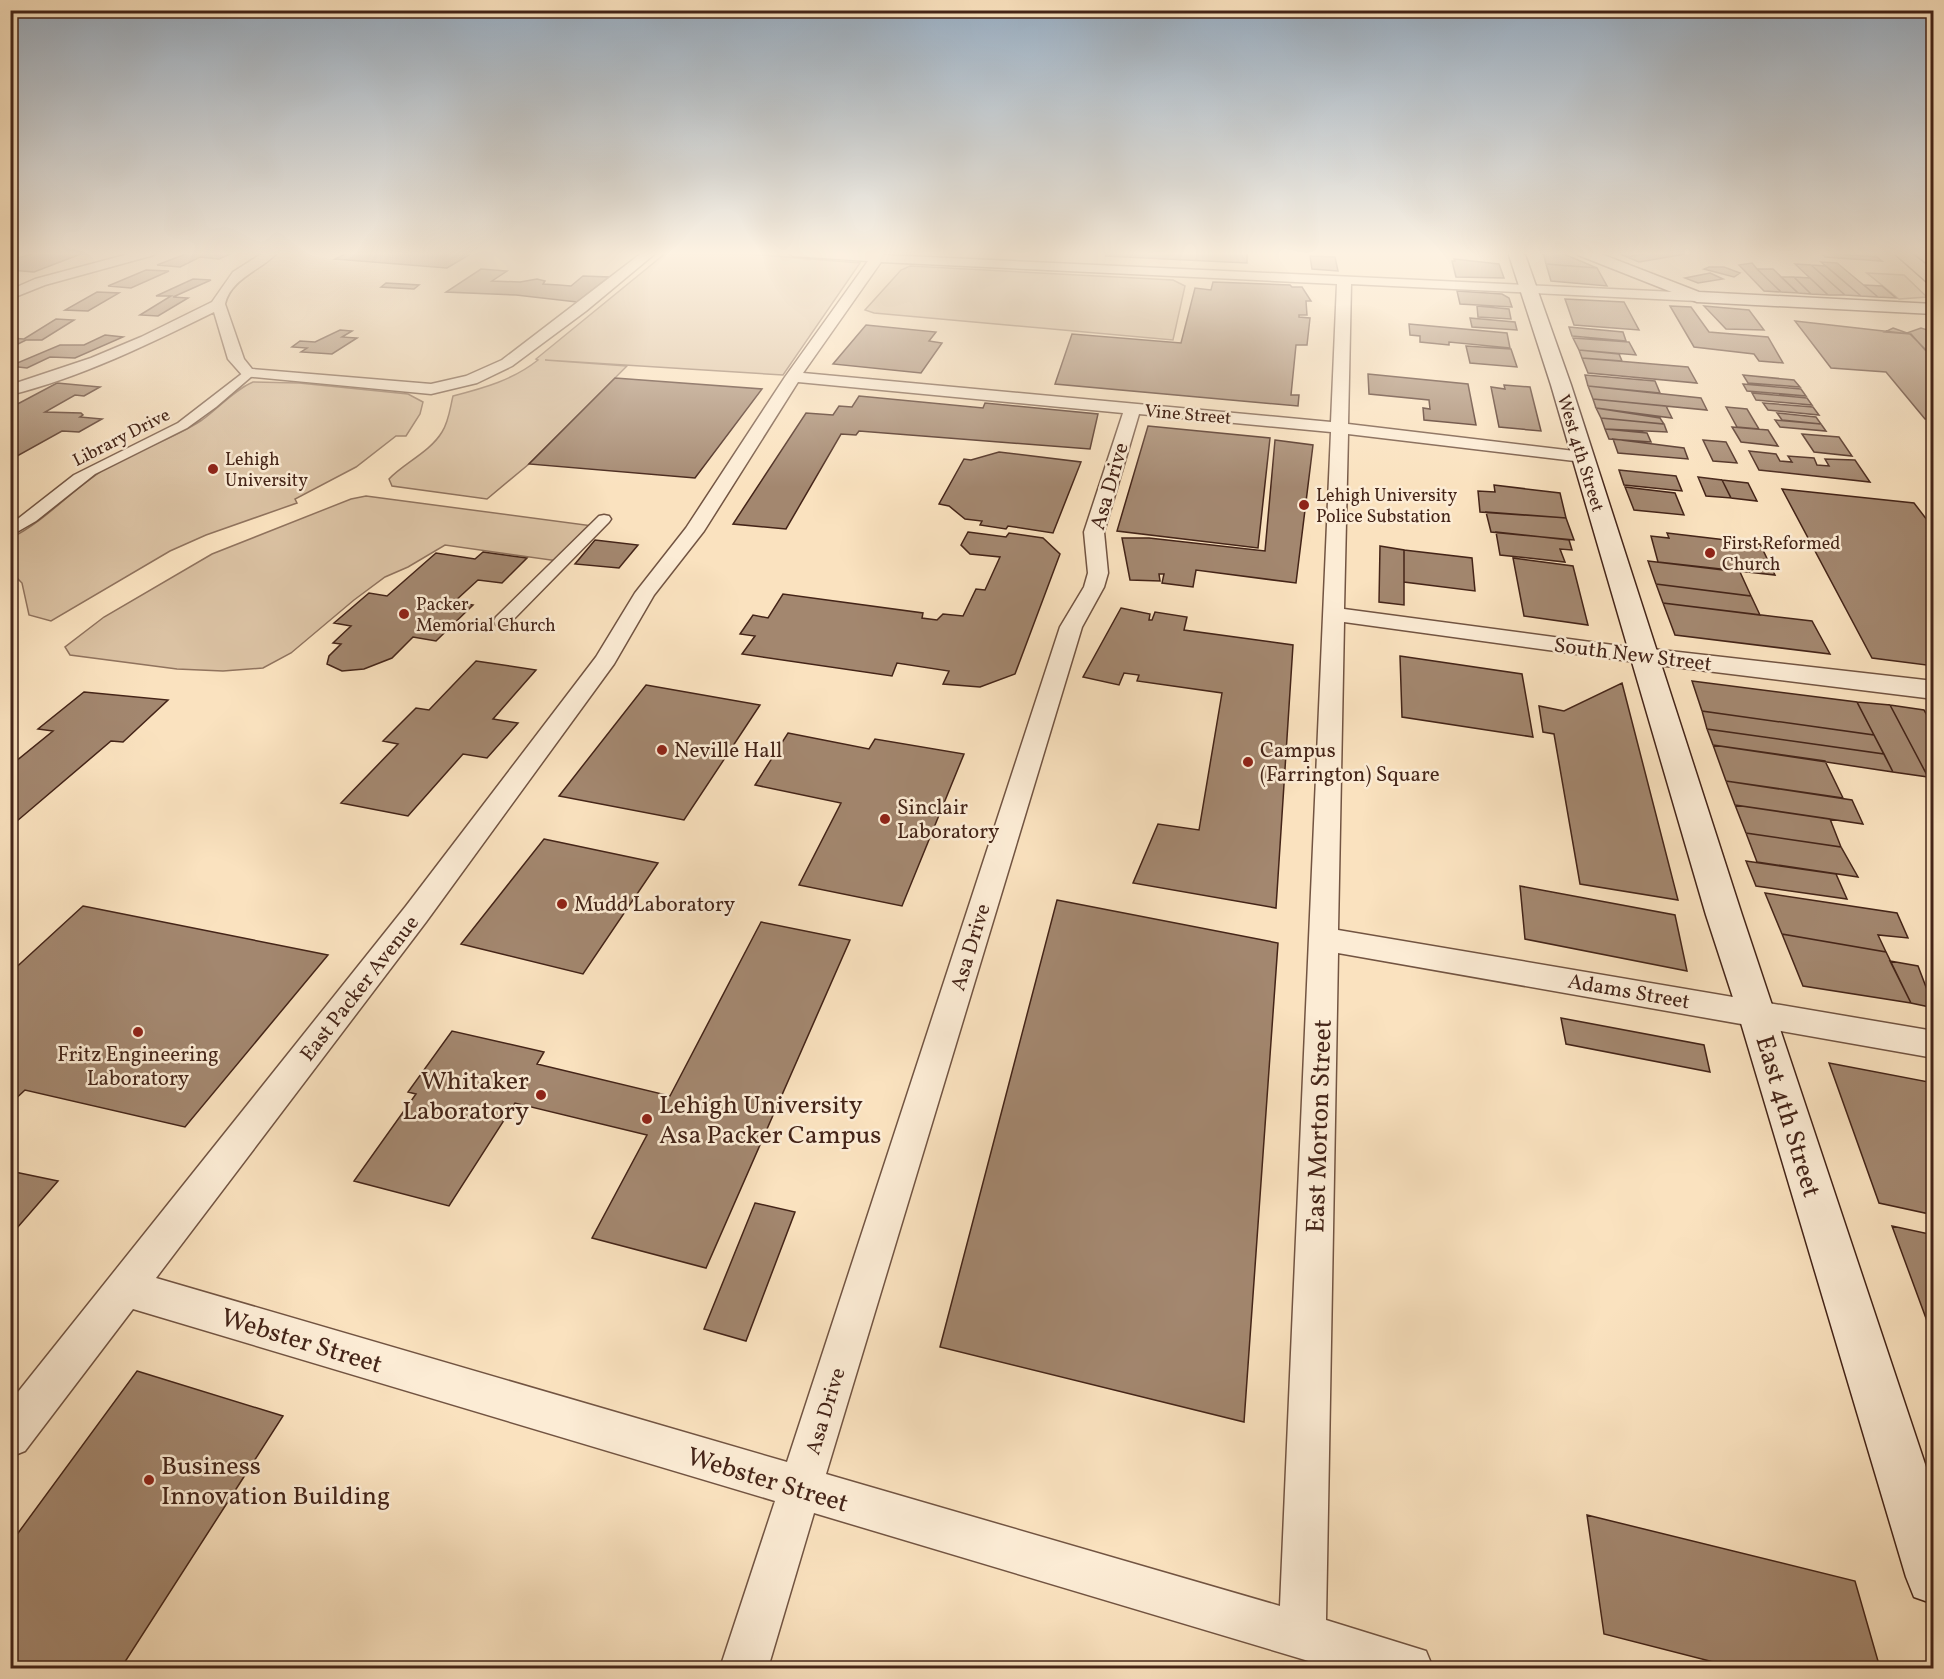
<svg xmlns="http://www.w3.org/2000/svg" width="1944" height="1679" viewBox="0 0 1944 1679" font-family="Vollkorn,serif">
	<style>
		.green { fill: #dbc2a3; stroke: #90735e; stroke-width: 1.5 }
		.building { fill: #a3876f; stroke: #442418; stroke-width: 1.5 }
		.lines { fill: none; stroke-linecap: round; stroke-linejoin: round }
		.pedestrian-casing { stroke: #725442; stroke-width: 3 }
		.minor-casing { stroke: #725442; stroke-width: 3 }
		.tertiary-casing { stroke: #725442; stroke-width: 3 }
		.secondary-casing { stroke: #442418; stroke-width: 3 }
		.primary-casing { stroke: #442418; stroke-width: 3 }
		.pedestrian { fill: #fcecd5; fill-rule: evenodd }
		.minor { fill: #fcecd5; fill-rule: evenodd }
		.tertiary { fill: #fcecd5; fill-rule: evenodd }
		.secondary { fill: #fcecd5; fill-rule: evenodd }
		.primary { fill: #fae2bf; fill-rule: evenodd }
		.poi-dot { fill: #8f2418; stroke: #fcecd5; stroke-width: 2 }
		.labels { text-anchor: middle; stroke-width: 5; stroke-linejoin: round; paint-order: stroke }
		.far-street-label { font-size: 18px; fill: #442418; stroke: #fcecd5 }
		.far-poi-label { font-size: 18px; fill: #442418; stroke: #fcecd5; text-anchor: start }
		.street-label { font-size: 21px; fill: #442418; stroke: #fcecd5 }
		.poi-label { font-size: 21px; fill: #442418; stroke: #fcecd5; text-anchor: start }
		.near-poi-label { font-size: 26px; fill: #442418; stroke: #fcecd5; text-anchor: start }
		.near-street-label { font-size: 26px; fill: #442418; stroke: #fcecd5 }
	</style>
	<rect width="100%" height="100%" fill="#fae2bf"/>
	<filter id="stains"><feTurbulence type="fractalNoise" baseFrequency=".00333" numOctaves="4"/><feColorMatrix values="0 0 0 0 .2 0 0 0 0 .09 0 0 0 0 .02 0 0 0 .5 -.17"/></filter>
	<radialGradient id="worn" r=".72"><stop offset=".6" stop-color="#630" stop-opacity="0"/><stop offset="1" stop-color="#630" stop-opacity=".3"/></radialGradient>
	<path class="green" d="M667,252H725L860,263L783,375L545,360L627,366L529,464L487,499L392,486L389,479C404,463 430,452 442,432C449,421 450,408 453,396C484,388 513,380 538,360L536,359Z
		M910,266L1173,280L1185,286L1173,340L874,313L865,310L901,270Z
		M1867,273L1904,275L1927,297L1899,299Z
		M253,382L299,383L408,394L423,402L420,414L406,436H396L356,467L295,499L297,503L206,535L170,551L51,621L29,615L22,583L16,577L11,576V538C49,519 74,486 111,465C140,449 173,439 202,420C219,408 234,390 253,382Z
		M366,496L593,526L558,561L445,545L408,567L385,577L354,600L291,653L263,668L223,671L177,669L70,655L65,647L104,617L212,554L351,499Z"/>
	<path class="building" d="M39,252H86L34,272L10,270V260Z
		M191,252H234L219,259L200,257L180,267L157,265Z
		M349,252H474L447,268L335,259Z
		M1107,252H1247V263L1106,256Z
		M1543,252H1559L1597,268L1546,264Z
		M1615,252H1657L1627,257Z
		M1657,252H1697L1639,262L1627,257Z
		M1808,252H1873L1877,257L1821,253Z
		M1821,253L1877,257L1882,261L1825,257Z
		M1310,256L1335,257L1338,271L1312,269Z
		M1454,259L1499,264L1504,278L1456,277L1452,261H1455Z
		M1821,262L1837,263L1878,297L1861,296Z
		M1752,263L1757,269L1781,292L1764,291L1739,265Z
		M1546,264L1597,268L1607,286L1551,281Z
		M1795,264L1811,265L1845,295H1828Z
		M1811,265L1826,266L1861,296L1845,295Z
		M1709,267H1724L1740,273L1734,277L1704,269Z
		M481,269L507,271L492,281L520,282L537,279L545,281L543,284L559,285L571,286L583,276L609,277L577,302L516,295L446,292Z
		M1757,269H1773L1798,293L1781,292Z
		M146,270L169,271L131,288L108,286Z
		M1710,273L1723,279L1698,283L1685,278Z
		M1781,277H1794L1811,294L1798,293Z
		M1794,277L1810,278L1828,295L1811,294Z
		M193,279L211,280L173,297L188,298L158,316L140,315L171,296H156Z
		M1213,282L1290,285L1292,287H1302L1311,301H1306L1307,315H1299V317L1310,318L1307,345H1296L1291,395H1299L1298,406L1055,384L1072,334L1181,343L1195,288L1211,290Z
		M386,283L419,285L414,289L381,287Z
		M1864,285L1882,286L1896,298L1878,297Z
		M1457,291L1502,294L1509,298L1512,307L1460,304Z
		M97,292L119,293L88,311L65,310Z
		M1565,299L1624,302L1639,330L1574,325Z
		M1477,306L1509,309L1511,319L1478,317Z
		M1670,306L1691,307L1709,332L1768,337L1783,363L1759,361L1754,354L1694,347Z
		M1704,306L1749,310L1764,330L1726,329Z
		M1470,318L1515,322L1517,330L1472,327Z
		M56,319L74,320L42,340H26L10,348V338L24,339Z
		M1795,321L1910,334L1934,358V419H1925L1886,372L1831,368Z
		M1409,324L1507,333L1510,348L1449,342V345L1420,342V336L1410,335Z
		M866,325L936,332L929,341L942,343L921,373L833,364Z
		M1569,327L1623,332L1626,341L1572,336Z
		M1893,328L1907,333L1921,328L1934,332V347L1925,350L1911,334L1885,332Z
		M340,330L352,331L342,337L357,338L332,354L301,352L307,348L292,347L300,341L315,342Z
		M105,335L123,337L75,358L50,357L27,368L10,366L60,345H84Z
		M1573,338L1629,342L1636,355L1579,350Z
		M1466,346L1511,349L1517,367L1470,363Z
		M1579,350L1619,354L1622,361L1582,358Z
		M1582,358L1688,367L1697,383L1588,373Z
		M1368,374L1468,384L1476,425L1424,420L1423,408L1430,409L1429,400L1369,394Z
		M1585,375L1655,381L1660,393L1588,386Z
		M1743,375L1794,380L1800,387L1748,383Z
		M615,378L762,389L695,478L529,464Z
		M57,383L100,387L84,396L75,395L45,412L81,413L83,415L80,417L102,419L79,432L62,431L10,460V408Z
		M1743,384L1801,389L1806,396L1747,391Z
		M1504,385L1530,387L1541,431L1499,427L1491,387L1505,389Z
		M1588,386L1701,398L1707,410L1593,399Z
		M1752,393L1807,398L1812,405L1756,400Z
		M859,396L983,408L985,403L1098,414L1090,449L859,431L856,435L841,434L786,529L733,524L806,413L833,415L839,406L852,407Z
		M1593,399L1666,406L1672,418L1596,408Z
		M1763,403L1813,407L1819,415L1768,410Z
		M1726,407L1747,409L1759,429L1737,427Z
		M1596,408L1660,418L1664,424L1601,418Z
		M1777,413L1816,417L1821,424L1782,420Z
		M1601,418L1664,424L1667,432L1605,429Z
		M1775,420L1821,424L1826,431L1780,427Z
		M1148,426L1270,438L1258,548L1117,531Z
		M1732,427L1768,430L1778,446L1741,442Z
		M1605,429L1647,433L1651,442L1609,439Z
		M1802,434L1839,437L1852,456L1814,452Z
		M1613,439L1684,448L1688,459L1618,453Z
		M1275,440L1313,445L1296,583L1196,570L1193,587L1162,583L1164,574H1159L1160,581L1130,580L1122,538H1149L1265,551Z
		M1703,440L1726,442L1737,463L1713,461Z
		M1749,451L1776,454L1780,461L1792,462L1788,456L1814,458L1817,465L1829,466L1825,459L1855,460L1870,482L1759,470Z
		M999,452L1081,462L1053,533L1008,526L1006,529L980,525L982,521L965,519L949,506L939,504L964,459L971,460Z
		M1619,470L1676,476L1682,491L1624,485Z
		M1698,477L1722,480L1731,498L1706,496Z
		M1722,480L1748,483L1757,501L1731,498Z
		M1494,485L1560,493L1566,518L1480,512L1478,491L1495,492Z
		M1625,487L1675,493L1684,515L1634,510Z
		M1782,489L1914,503L1934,529V666L1872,658Z
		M1486,512L1566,518L1574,540L1491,532Z
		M968,532L1006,537L1009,533L1043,538L1060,554L1015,674L980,687L943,684L949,671L897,663L892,676L742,654L755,636L740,634L753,615L768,618L783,594L923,613L922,618L937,620L943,614L963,616L976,589L985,590L1000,557L970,554L961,545Z
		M1496,532L1569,540L1572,550L1560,549L1565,562L1500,555Z
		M1667,533L1760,544L1775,575L1658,562L1651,536L1669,538Z
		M595,540L638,545L619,568L575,564Z
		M1380,546L1404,550V605L1379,602Z
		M1404,550L1472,558L1475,591L1404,582Z
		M483,552L527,558L502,583L478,580L454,602L473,605L436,641L413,637L392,658L364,669L342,671L327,664L329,656L341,644L333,643L351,626L334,623L369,593L387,596L436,553L475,559Z
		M1513,558L1573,566L1588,625L1524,616Z
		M1648,561L1740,572L1751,596L1656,584Z
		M1656,584L1751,596L1760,615L1663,603Z
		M1663,603L1812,621L1830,654L1675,635Z
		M1121,608L1150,614L1149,620H1152L1155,612L1187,617L1184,630L1293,645L1276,908L1133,883L1158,824L1199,830L1222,693L1137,681L1139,675L1124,673L1119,685L1083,677Z
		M1400,656L1522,674L1533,737L1402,717Z
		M476,661L536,670L493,719L518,723L487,758L463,754L408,816L341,803L398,744L383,741L416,708L429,710Z
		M1692,681L1857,702L1874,735L1702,711Z
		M1622,683L1678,900L1580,884L1554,734L1543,732L1539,706L1564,711Z
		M646,685L760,705L684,820L559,796Z
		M84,692L168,700L123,742L111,741L10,827V766L53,731L38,729Z
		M1857,702L1890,705L1928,777L1893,772Z
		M1890,705L1924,710L1934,727V778L1928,777Z
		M1702,711L1874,735L1884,754L1707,729Z
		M1707,729L1884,754L1893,772L1713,745Z
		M788,733L869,749L875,739L964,754L902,906L799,885L841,803L755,785Z
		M1713,745L1825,761L1843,798L1726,781Z
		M1726,781L1852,800L1863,824L1735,805Z
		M1735,805L1830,819L1841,847L1746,833Z
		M1746,833L1841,847L1858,877L1757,862Z
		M544,839L658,863L583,974L461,944Z
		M1746,861L1836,874L1847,899L1756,886Z
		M1520,886L1675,915L1687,971L1525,939Z
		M1765,893L1897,913L1908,938L1878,935L1886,952L1782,934Z
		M1057,900L1278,943L1244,1422L940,1347Z
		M83,906L328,955L185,1127L25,1090L10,1104V973Z
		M761,922L850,940L706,1268L592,1238L647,1135L515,1103L449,1206L354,1181L416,1094L408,1092L452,1031L544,1052L537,1064L670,1096Z
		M1782,934L1886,952L1911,1003L1803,986Z
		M1890,961L1918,966L1934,1008L1911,1003Z
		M1561,1018L1704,1045L1710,1072L1566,1044Z
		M1829,1063L1934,1083V1215L1879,1203Z
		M10,1171L58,1181L10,1236Z
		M755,1203L795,1212L746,1341L704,1329Z
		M1892,1226L1934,1235V1340Z
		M137,1371L283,1416L121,1668H10V1544Z
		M1587,1515L1855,1581L1880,1668H1737L1604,1634Z"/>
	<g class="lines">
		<g class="pedestrian-casing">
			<path id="pedestrian" d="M248,369L254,373L252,376L216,407L187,428L95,474L36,521L10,536V525L74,475L178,423Z
				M604,515L609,516L611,519L609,522L508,625H496L494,621L496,617L599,516Z"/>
		</g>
		<g class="minor-casing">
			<path id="minor" d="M136,252H156L154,255L45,285L10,299V290L35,279Z
				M264,252H278C262,270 231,278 225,304L244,359L252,369L431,384L466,376L502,360L643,252H657L586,311L512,366L477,383L431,394L243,376L228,359L214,312C149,344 82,377 10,395V385L91,358L141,337L212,302L233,272Z
				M787,252L871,254L872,252H884V255L1697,293L1704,297L1697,301L1351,284L1348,424L1583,452L1589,453L1592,457L1589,461L1583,462L1348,434L1344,609L1643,649L1651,651L1654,656L1651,661L1643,663L1344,622L1338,930L1934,1031V1058L1338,953L1326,1620L1426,1651L1433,1668H1332L814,1513L768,1668H720L775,1501L133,1309L25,1451L10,1457V1402L406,906L596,657L635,593L686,528L785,377L868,261L793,256ZM881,262L1337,284L1331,422L803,373ZM798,382L1123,413L1084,532L1088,573L1084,587L1060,627L787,1462L156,1278L426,922L614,664L654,595L704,531ZM1139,414L1331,432L1280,1606L826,1474L1082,627L1104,587L1108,573L1104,532Z"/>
		</g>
		<g class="tertiary-casing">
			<path id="tertiary" d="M1643,648L1934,681V699L1633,662L1629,656L1633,650Z"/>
		</g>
		<g class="secondary-casing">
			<path id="secondary" d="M1508,252H1524L1571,385L1742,915L1934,1491V1604L1914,1597L1906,1577L1738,1013L1706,915L1551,385Z
				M1575,252H1596L1699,292L1934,304V314L1697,302L1578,255Z"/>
		</g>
		<g class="primary-casing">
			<path id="primary" d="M1893,252H1910L1934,271V285L1928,283Z"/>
		</g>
		<use href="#pedestrian" class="pedestrian"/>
		<use href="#minor" class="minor"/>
		<use href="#tertiary" class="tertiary"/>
		<use href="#secondary" class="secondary"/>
		<use href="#primary" class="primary"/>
	</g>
	<linearGradient id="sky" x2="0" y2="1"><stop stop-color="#96acc1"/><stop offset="0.52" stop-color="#fdf2e2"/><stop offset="1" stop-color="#fdf2e2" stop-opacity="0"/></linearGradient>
	<rect width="1944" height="487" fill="url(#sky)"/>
	<g class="poi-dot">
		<circle cx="213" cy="469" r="6"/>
		<circle cx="1304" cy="505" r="6"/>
		<circle cx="1710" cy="553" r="6"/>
		<circle cx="404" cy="614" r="6"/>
		<circle cx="662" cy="750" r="6"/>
		<circle cx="1248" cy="762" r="6"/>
		<circle cx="885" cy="819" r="6"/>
		<circle cx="562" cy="904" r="6"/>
		<circle cx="138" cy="1032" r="6"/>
		<circle cx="541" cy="1095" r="6"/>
		<circle cx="647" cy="1119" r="6"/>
		<circle cx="149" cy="1480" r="6"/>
	</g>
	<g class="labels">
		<g class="far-street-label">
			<text transform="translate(1188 414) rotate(5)" y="6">Vine Street</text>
			<text transform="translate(121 437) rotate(-27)" y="6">Library Drive</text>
			<text transform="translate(1581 453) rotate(73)" y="6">West 4th Street</text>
		</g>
		<g class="far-poi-label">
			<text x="225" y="465">Lehigh<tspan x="225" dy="21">University</tspan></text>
			<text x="1316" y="501">Lehigh University<tspan x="1316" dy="21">Police Substation</tspan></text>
			<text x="1722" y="549">First Reformed<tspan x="1722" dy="21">Church</tspan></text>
			<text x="416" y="610">Packer<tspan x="416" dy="21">Memorial Church</tspan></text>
		</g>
		<g class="street-label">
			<text transform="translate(1109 486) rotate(-74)" y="7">Asa Drive</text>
			<text transform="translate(1633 654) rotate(7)" y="7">South New Street</text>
			<text transform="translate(970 947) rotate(-73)" y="7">Asa Drive</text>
			<text transform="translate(359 988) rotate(-52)" y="7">East Packer Avenue</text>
			<text transform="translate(1629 991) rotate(10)" y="7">Adams Street</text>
			<text transform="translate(825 1411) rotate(-73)" y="7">Asa Drive</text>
		</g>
		<g class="poi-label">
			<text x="674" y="757">Neville Hall</text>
			<text x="1260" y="757">Campus<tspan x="1260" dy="24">(Farrington) Square</tspan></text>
			<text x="897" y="814">Sinclair<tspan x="897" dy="24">Laboratory</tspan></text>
			<text x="574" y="911">Mudd Laboratory</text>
			<text x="138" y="1061" text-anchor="middle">Fritz Engineering<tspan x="138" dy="24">Laboratory</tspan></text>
		</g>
		<g class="near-poi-label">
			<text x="529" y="1089" text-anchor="end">Whitaker<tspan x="529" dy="30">Laboratory</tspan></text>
			<text x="659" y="1113">Lehigh University<tspan x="659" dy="30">Asa Packer Campus</tspan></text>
			<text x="161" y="1474">Business<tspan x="161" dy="30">Innovation Building</tspan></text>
		</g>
		<g class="near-street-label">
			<text transform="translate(1789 1116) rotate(73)" y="9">East 4th Street</text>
			<text transform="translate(1318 1126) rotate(-88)" y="9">East Morton Street</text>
			<text transform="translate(302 1340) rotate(17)" y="9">Webster Street</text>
			<text transform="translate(768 1479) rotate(17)" y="9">Webster Street</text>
		</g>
	</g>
	<rect width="1944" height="1679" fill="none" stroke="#fae2bf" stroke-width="36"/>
	<rect x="12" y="12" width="1920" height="1655" fill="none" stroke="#442418" stroke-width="3"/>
	<rect x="18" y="18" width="1908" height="1643" fill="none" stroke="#442418" stroke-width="1.5"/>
	<rect width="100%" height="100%" filter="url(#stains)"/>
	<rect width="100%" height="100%" fill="url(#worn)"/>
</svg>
